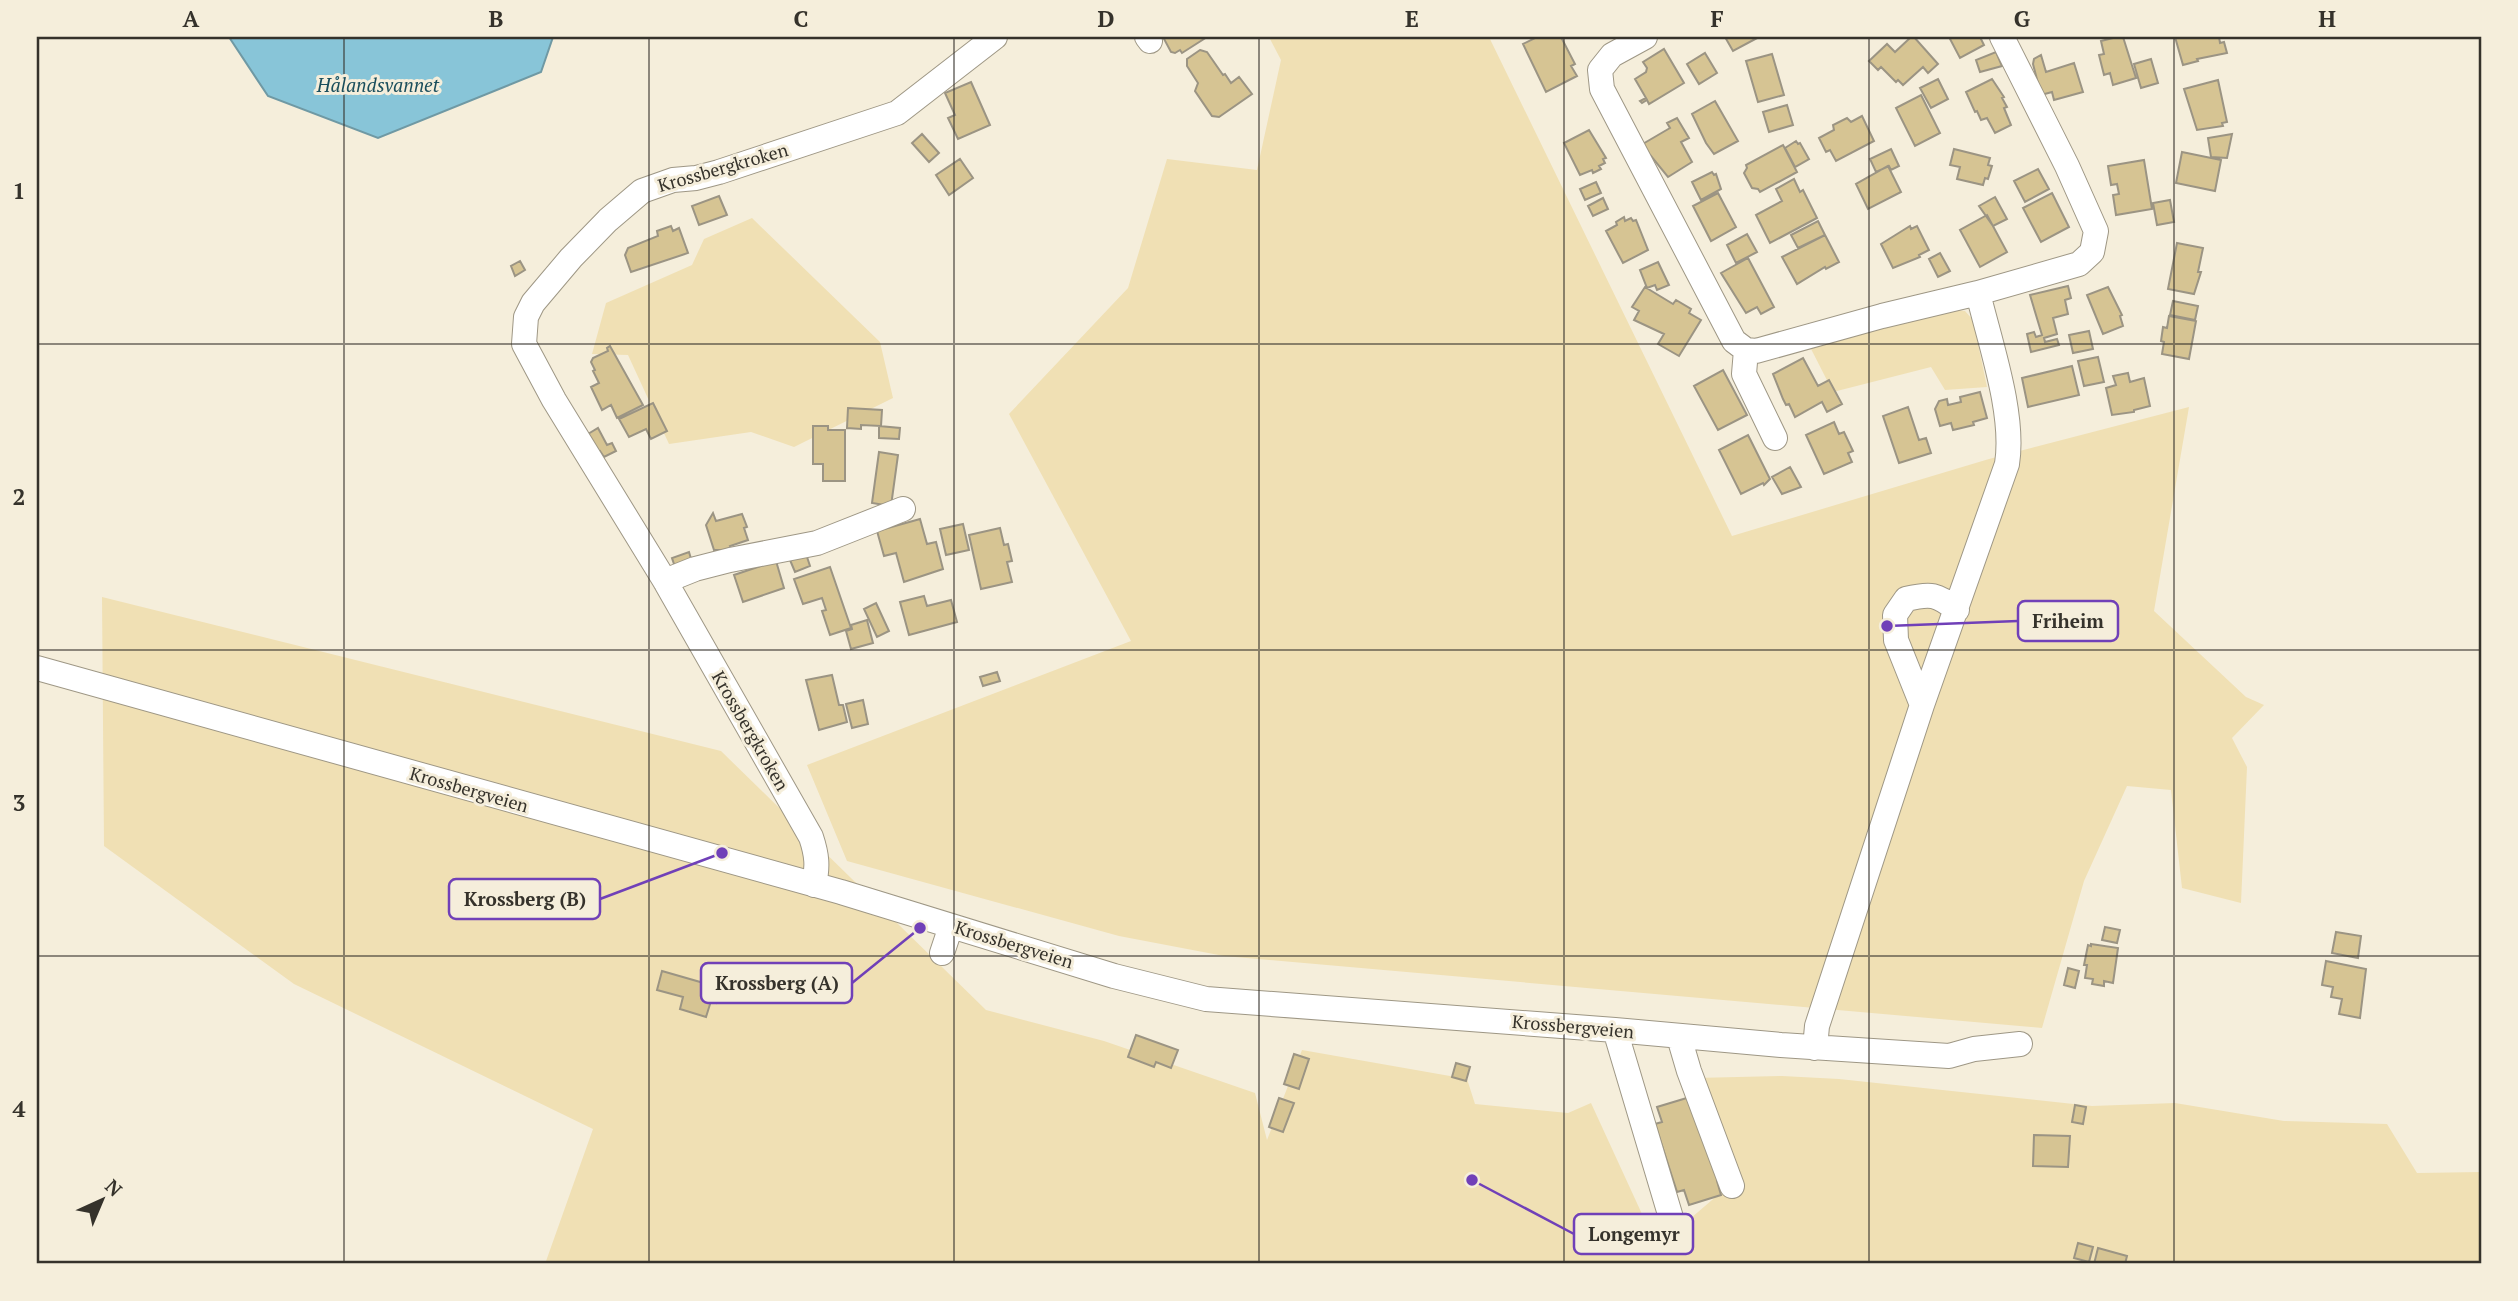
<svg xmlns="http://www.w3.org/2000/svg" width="2518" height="1301" viewBox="0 0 2518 1301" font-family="'PT Serif',serif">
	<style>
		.green { fill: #f0e0b4 }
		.water { fill: #88c5d8; stroke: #6f99a4; stroke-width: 2 }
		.building { fill: #d6c493; stroke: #9b9483; stroke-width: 2 }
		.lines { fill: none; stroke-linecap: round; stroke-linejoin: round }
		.minor-casing { stroke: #9e9785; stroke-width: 26 }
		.minor { stroke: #fff; stroke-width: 24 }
		.grid { fill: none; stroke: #35322b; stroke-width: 2; stroke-opacity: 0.55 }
		.labels { text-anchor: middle; stroke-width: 6; stroke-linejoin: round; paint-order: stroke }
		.street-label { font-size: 18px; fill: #35322b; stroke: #f5eedb }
		.water-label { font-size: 19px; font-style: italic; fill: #1a4e5c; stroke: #f5eedb }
		.leader { fill: none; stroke: #7040b8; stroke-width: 2.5 }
		.callout-dot { fill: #7040b8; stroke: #f5eedb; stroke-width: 2.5 }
		.callout { fill: #f5eedb; stroke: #7040b8; stroke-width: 2.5 }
		.callout-label { font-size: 19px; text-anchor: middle; font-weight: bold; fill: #35322b }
		.neatline { fill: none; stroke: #35322b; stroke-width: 2.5 }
		.grid-label { font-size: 23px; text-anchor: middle; font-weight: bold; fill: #35322b }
	</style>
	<rect width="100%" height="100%" fill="#f5eedb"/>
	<path class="green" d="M1269,37H1489L1732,536L1989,459L2189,407L2154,611L2246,697L2264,705L2232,738L2247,767L2241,903L2182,888L2171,790L2127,786L2084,881L2042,1028L1224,956L1119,936L847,861L807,765L1131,641L1009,414L1128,288L1167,159L1257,170L1281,60Z
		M752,218L880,342L893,398L794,447L751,432L669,444L628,355L592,354L606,303L692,265L704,239Z
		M1953,310L1965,311L1973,320L1987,387L1945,390L1931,367L1833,392L1808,343Z
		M102,597L721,751L986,1010L1104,1041L1255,1093L1267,1140L1302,1050L1467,1079L1475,1104L1568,1113L1591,1103L1653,1238L1691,1218L1726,1188L1695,1078L1782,1076L1839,1079L2092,1106L2175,1103L2284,1121L2387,1124L2417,1173L2481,1172V1264H545L593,1129L294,984L104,846Z"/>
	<path class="water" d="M229,37H553L541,72L378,138L268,96Z"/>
	<path class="building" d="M1163,37H1207L1182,53L1180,50L1175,53L1171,52Z
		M1537,37H1561L1575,64L1571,66L1577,76L1546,92L1523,44Z
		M1725,37H1759L1733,51Z
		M1911,37H1914L1938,64L1928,73L1923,67L1903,85L1898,80L1896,82L1881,67L1878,70L1869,61L1887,44L1895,52Z
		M1949,37H1980L1984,45L1960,58Z
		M2117,37H2123L2136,78L2113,85L2110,73L2104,75L2099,55L2104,54L2101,41Z
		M2175,37H2219L2220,43L2224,42L2227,53L2197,59L2198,61L2183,65Z
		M1664,49L1684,83L1649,104L1647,100L1642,103L1640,101L1646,98L1635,79L1646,72L1647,68L1643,62Z
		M1200,50L1207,52L1223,75L1225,74L1231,83L1239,77L1252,94L1219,117L1212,116L1195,91L1198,83L1187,66V59Z
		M1996,52L2002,66L1980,72L1976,60Z
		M1705,53L1717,73L1699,84L1687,64Z
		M1772,54L1784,95L1758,102L1746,61Z
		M2041,55L2046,72L2074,63L2083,92L2054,100L2052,92L2041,95L2033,64L2034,59Z
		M2151,59L2158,83L2141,88L2134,64Z
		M1938,79L1948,99L1931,108L1920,88Z
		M1992,79L2004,97L2002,98L2007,107L2004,108L2011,125L1995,133L1987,118L1981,120L1977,111L1975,112L1966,92Z
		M2218,80L2227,122L2222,123L2223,126L2197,130L2184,89Z
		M971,82L990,125L958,139L948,118L955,115L945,93Z
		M1921,95L1940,133L1915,146L1896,108Z
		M1715,101L1738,141L1714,154L1706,143L1692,114Z
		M1787,105L1793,125L1769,132L1763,112Z
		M1862,116L1874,141L1836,161L1830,150L1826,152L1819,138L1834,130L1833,125L1847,118L1851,122Z
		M1677,118L1689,138L1681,142L1692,162L1668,177L1651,156L1649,158L1641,145L1670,128L1667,123Z
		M1589,130L1606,158L1603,159L1605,163L1599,166L1601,169L1593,173L1592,170L1580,175L1564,143Z
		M922,134L939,153L929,162L912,143Z
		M2232,134L2227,158L2211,157L2208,138Z
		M1796,141L1798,144L1800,143L1809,159L1795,167L1785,148Z
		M1783,145L1797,172L1760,192L1758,189L1752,188L1744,173L1747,168L1746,165Z
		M1891,149L1899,166L1891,170L1889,166L1876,172L1870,159Z
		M1954,149L1990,158L1988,165L1992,166L1988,179L1985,178L1983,185L1957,179L1960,167L1950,165Z
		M2182,152L2221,160L2215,191L2176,183Z
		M960,159L973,178L949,195L936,175Z
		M2144,160L2152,209L2116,215L2113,195L2119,194L2117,184L2111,185L2108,166Z
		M1888,166L1901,192L1868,209L1856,184Z
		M2038,169L2049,189L2025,202L2014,181Z
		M1712,172L1714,175L1716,174L1721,189L1701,200L1692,182Z
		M1794,179L1800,192L1803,190L1817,218L1770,243L1756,215L1782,201L1776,189Z
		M1596,182L1601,193L1585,200L1580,189Z
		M1718,193L1736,227L1711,241L1693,206Z
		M2052,193L2069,227L2041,242L2023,208Z
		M719,196L727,215L699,225L692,206Z
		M1995,197L2007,219L1993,226L1979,206Z
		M1603,198L1608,209L1593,216L1588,206Z
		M2170,200L2174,222L2157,225L2153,203Z
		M1987,215L2007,252L1980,267L1960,230Z
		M1624,217L1625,221L1631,218L1633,221L1636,220L1648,250L1623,263L1606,231L1617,225L1616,222Z
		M1818,221L1825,235L1798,248L1791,235Z
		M671,226L673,231L679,228L688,253L631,272L625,255L628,248L658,236L657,231Z
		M1910,226L1911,229L1917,226L1929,250L1919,255L1920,257L1893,268L1881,244Z
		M1747,234L1757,252L1736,263L1727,245Z
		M1825,235L1839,262L1826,269L1825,267L1797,284L1782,257Z
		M2177,243L2203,248L2198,272H2201L2194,294L2168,289Z
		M1940,253L1950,271L1938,277L1929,259Z
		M1748,258L1774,307L1761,314L1757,307L1746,313L1721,273Z
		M520,261L525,270L515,276L511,266Z
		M1658,262L1669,285L1657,290L1655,285L1647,288L1640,270Z
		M2068,286L2071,298L2065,300L2068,314L2053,318L2057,334L2044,338L2045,342L2057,339L2059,345L2031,352L2027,334L2034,332L2036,337L2042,335L2030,295Z
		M1645,287L1673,304L1676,300L1691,309L1689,313L1701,320L1679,356L1658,344L1664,334L1634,320L1639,311L1632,307Z
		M2108,287L2122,315L2120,316L2123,326L2103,334L2087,295Z
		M2173,301L2198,306L2195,320L2170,315Z
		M2169,316L2196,321L2189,359L2162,354L2164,342L2161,341L2163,327L2167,328Z
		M2089,331L2093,349L2073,353L2069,335Z
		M610,346L643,405L617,418L611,405L602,410L591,387L599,383L593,371L595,370L591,362L593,358L608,351L607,348Z
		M2098,357L2104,382L2084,386L2078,361Z
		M1803,358L1818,386L1829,380L1842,404L1827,412L1822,402L1795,417L1789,404L1786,405L1783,399L1773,374Z
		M2072,366L2079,395L2028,407L2022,378Z
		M1723,370L1747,415L1718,430L1694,386Z
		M2128,373L2130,382L2144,378L2150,406L2134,410V412L2112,415L2106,388L2116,385L2113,376Z
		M1980,392L1987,418L1973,422L1974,425L1953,430L1951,423L1940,426L1935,409L1939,401L1947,399L1948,405L1961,402L1960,397Z
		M653,403L667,431L651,439L646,429L629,437L619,419Z
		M1908,407L1919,440L1926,438L1931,453L1899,463L1883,416Z
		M848,408L882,410L881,426L861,425V429L847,428Z
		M1834,422L1839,434L1844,432L1853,451L1848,453L1852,462L1824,474L1806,435Z
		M813,426H828V430H845V481H823V464H813Z
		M879,426L900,428L899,439L879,438Z
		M598,428L607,445L612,443L616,451L604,457L600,451L598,452L588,434Z
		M1748,435L1770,479L1764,485L1763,483L1741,494L1719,450Z
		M879,452L898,455L891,506L872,503Z
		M1790,467L1801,487L1782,494L1772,477Z
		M713,513L716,521L742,514L747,527L744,528L748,540L730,546L731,548L727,550H714L706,525Z
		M920,519L927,544L936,542L943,569L904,582L896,553L884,556L877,531Z
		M963,524L969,550L946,555L940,529Z
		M1000,528L1004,545L1008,544L1012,561L1007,562L1012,582L981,589L969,535Z
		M689,552L692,562L675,567L672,558Z
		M806,554L810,566L795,572L790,560Z
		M776,561L784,588L743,602L734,575Z
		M830,567L851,628L830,635L822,611L826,610L822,598L803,604L794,579Z
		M924,596L927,606L951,600L957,622L909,635L900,602Z
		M876,603L889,631L877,637L864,609Z
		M867,620L873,643L851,649L846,631L852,629L851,625Z
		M997,672L1000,681L983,686L980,677Z
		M832,675L839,705H843L847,722L819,730L806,680Z
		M863,700L868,724L852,728L846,704Z
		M2105,927L2120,930L2117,943L2102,940Z
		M2336,932L2361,936L2358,958L2332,953Z
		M2091,944L2118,948L2113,983L2104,981V986L2092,984L2093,979L2085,978L2087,965H2084L2088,945L2091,946Z
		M2326,961L2366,969L2360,1018L2339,1014L2342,999L2331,997L2333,987L2322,985Z
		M2068,968L2079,971L2075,988L2064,985Z
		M662,971L721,988L716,1003L711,1001L706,1017L680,1009L683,997L657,990Z
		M1136,1035L1178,1050L1171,1068L1156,1062L1154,1067L1128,1057Z
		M1294,1054L1309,1059L1299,1089L1284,1084Z
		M1456,1063L1470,1067L1466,1081L1452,1077Z
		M1690,1097L1723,1179L1717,1181L1721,1195L1689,1205L1684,1190L1677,1192L1655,1124L1662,1122L1657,1107Z
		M1279,1098L1294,1103L1283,1132L1269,1127Z
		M2075,1105L2086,1107L2083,1124L2072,1122Z
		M2034,1135L2070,1136L2068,1167L2033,1166Z
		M2078,1243L2093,1247L2089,1262L2074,1258Z
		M2098,1248L2127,1256L2125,1264H2094Z"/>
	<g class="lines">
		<g class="minor-casing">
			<path id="minor" d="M1147,37L1150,41
				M1645,37L1612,55L1600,70L1602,89L1734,341L1746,350L1756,351L1882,316L1978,293L2079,264L2092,252L2096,231L2067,166L2002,37
				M1746,350L1744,374L1775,438
				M665,581L695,569L730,560L817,543L903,509
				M37,668L841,892L1114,976L1206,999L1615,1030L1781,1045L1949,1056L1974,1049L2020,1044
				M1922,705L1896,640L1895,615L1906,599C1931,593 1937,594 1957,610
				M814,885C818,866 817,855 811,837L665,581L554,400L524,344L526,317L533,303L571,258L608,220L642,191L673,180L696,178L719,172L897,113L995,37
				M942,953L951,926
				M1615,1030L1672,1221
				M1679,1037L1689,1071L1732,1186
				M1815,1048L1817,1026L1922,705L2007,464C2015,414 1990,343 1978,293"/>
		</g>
		<use href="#minor" class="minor"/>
	</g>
	<path class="grid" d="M344,37V1264M649,37V1264M954,37V1264M1259,37V1264M1564,37V1264M1869,37V1264M2174,37V1264M37,344H2481M37,650H2481M37,956H2481"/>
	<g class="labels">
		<g class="street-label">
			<text transform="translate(723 168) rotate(-16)" y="6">Krossbergkroken</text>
			<text transform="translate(750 731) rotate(60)" y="6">Krossbergkroken</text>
			<text transform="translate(469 790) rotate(16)" y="6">Krossbergveien</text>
			<text transform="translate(1014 945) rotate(17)" y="6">Krossbergveien</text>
			<text transform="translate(1573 1027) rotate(5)" y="6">Krossbergveien</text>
		</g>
		<g class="water-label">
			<text x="378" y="92">Hålandsvannet</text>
		</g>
	</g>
	<path class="leader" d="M1887 626L2018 621M722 853L600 899M920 928L852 983M1472 1180L1574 1234"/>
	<g class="callout-dot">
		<circle cx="1887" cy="626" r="7"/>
		<circle cx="722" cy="853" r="7"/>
		<circle cx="920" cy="928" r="7"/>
		<circle cx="1472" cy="1180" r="7"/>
	</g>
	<g class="callout">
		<rect x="2018" y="601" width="100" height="40" rx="7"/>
		<rect x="449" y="879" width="151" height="40" rx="7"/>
		<rect x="701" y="963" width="151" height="40" rx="7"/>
		<rect x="1574" y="1214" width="119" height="40" rx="7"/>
	</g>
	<g class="callout-label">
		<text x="2068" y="628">Friheim</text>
		<text x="525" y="906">Krossberg (B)</text>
		<text x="777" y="990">Krossberg (A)</text>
		<text x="1634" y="1241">Longemyr</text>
	</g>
	<rect width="2518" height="1301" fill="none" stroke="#f5eedb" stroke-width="77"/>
	<g transform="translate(102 1200) rotate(44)" stroke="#f5eedb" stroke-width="5" paint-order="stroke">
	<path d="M0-5L12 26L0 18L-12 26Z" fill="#35322b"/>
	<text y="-10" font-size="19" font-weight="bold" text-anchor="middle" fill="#35322b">N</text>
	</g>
	<rect x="38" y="38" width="2442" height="1224" class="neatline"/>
	<g class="grid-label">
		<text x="191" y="27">A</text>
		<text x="496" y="27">B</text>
		<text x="801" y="27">C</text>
		<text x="1106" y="27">D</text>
		<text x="1412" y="27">E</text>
		<text x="1717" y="27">F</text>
		<text x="2022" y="27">G</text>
		<text x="2327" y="27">H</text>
		<text x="19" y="199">1</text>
		<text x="19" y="505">2</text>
		<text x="19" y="811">3</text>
		<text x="19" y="1117">4</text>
	</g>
</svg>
